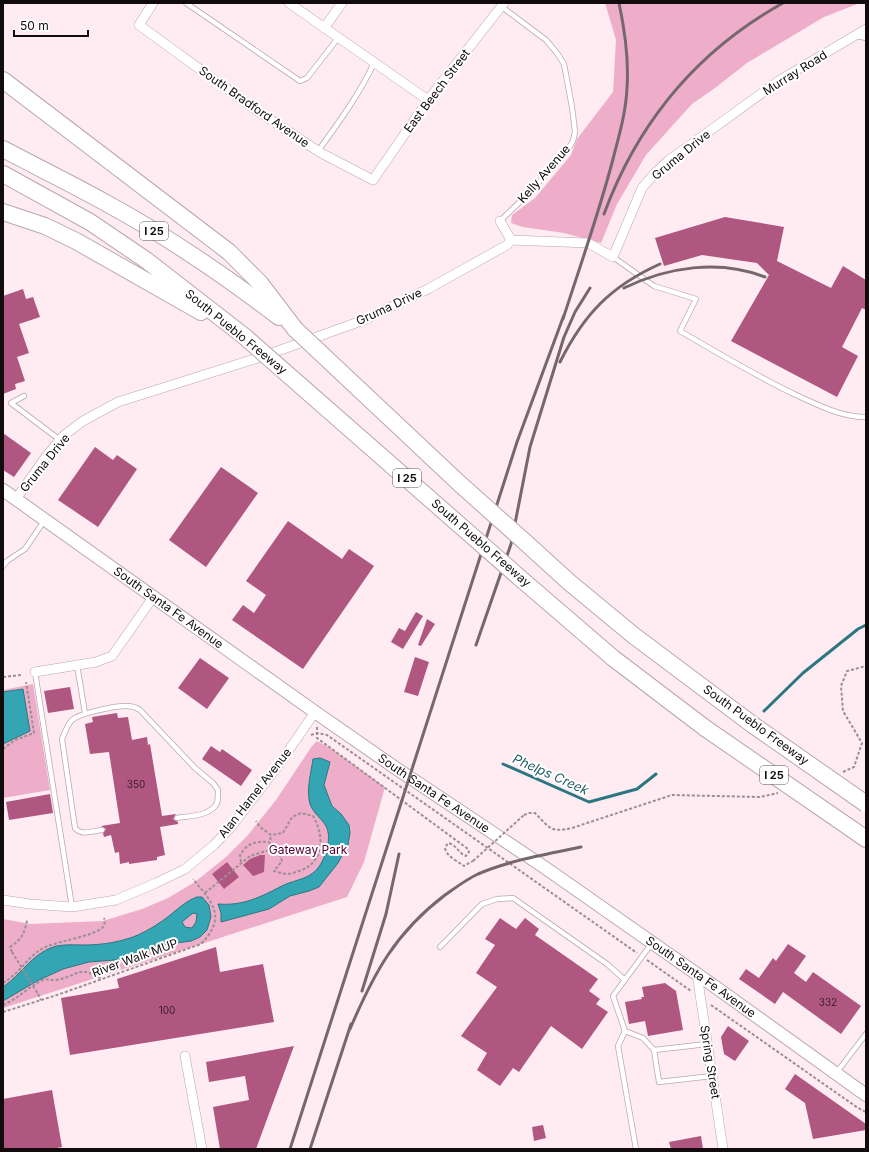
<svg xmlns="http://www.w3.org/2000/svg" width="869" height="1152" viewBox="0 0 869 1152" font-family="Inter,sans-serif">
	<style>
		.green { fill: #eeaec9 }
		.water { fill: #34a5b2; stroke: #2a7781; fill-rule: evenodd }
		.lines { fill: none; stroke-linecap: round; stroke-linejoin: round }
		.stream { stroke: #2a7781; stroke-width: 3 }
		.building { fill: #af5781 }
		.service-casing { stroke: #baa7af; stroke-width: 6 }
		.minor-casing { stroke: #baa7af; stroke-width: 10 }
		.secondary-casing { stroke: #baa7af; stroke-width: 14 }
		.motorway-casing { stroke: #baa7af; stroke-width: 18 }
		.path { stroke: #9c8e93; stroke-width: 2; stroke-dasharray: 3 2; stroke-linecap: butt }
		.service { stroke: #fff; stroke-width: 4.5 }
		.minor { stroke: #fff; stroke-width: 9 }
		.secondary { stroke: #fff; stroke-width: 12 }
		.motorway { stroke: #fff; stroke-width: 16 }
		.rail { stroke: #74686d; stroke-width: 3 }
		.motorway-bridge-casing { stroke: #baa7af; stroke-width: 18; stroke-linecap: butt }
		.path-bridge { stroke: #9c8e93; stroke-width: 2; stroke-dasharray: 3 2; stroke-linecap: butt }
		.motorway-bridge { stroke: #fff; stroke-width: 16 }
		.labels { text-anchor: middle; stroke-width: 4; stroke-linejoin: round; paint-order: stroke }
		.number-label { font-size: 10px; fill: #381e2b }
		.shield { fill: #fff; stroke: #585456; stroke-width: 1 }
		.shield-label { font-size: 11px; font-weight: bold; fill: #110b0e }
		.street-label { font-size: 12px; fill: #110b0e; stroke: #fff }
		.park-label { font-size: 12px; fill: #560033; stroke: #fff }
		.water-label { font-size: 13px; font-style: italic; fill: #1f5c63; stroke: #fff }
	</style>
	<rect width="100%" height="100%" fill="#ffebf2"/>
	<path class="green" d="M605,3H860L824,17L747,63L715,88L692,104L646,155L617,204L601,243L564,233L523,227L511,223L512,215L535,198L571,155L577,139L613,92L616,40Z
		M33,684L50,790L3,798V690Z
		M317,741L332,749L385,787L364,862L347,897L3,1008V919L30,924L103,921L142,909L168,898L195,882L226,857L248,835L276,800L312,746Z"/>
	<path class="water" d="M23,689L30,731L3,744V692Z
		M320,758L330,762L324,785L332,806L341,814L349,825L350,833L348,845L338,863L319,887L309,891L290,896L269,909L221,922V913L218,904C244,906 260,897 282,886C291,881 304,880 313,873C324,865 333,839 326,826C322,819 313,813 310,804C306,790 311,773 313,759Z
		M197,897H202L209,905L211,917L207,930L200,937L191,941L162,945L127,959L89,962L63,969L37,981L3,1001V987C21,975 32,954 53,947C63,944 74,945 84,945C102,945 121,942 138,935C149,930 160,923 169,916C179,908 186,901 197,897ZM193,913L197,914L196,922L192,928L185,927L182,922Z"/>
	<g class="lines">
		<path class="stream" d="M764,711L803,673L858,629L866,625
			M503,764L589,802L637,789L656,774"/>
	</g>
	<path class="building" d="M725,217L784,227L777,261L831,288L843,266L866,280V310L862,308L842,347L858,356L837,397L731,341L769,275L757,263L702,255L664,266L655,238Z
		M23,289L26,299L33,297L40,317L19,324L29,353L17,357L25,381L15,384L16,389L3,394V296Z
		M3,433L31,453L14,477L3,470Z
		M95,447L113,460L117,455L137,469L98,527L58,500Z
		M221,467L258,493L206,567L169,540Z
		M288,521L342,559L349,549L374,566L303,669L232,620L243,605L254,613L266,595L246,581Z
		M416,612L423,616L403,649L391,642L399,628L405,631Z
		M427,619L435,624L421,646L418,645Z
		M415,657L429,662L418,696L404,692Z
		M200,658L229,678L207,709L178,688Z
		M70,687L74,709L48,713L44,691Z
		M117,713L118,718L128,717L132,740L147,737L148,745L150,744L162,816L176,814L173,819L178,822V824L160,827L165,855L157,857V860L129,864V862L120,864L119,852L115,853L111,835L104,837L103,833L106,829L101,826L120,823L109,752L90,754L85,724L93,722L92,717Z
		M211,746L220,752L222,749L252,770L241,786L202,759Z
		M50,794L53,813L9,820L6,802Z
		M260,855H265L264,872L253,876L243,865L250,859Z
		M227,862L239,877L224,889L212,874Z
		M500,918L516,929L525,918L539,929L535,935L598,979L589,991L600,999L596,1004L608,1012L582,1049L551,1026L519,1072L513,1068L500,1086L477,1070L487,1053L461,1036L497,987L476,973L495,945L485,939Z
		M788,944L806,956L794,973L806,982L813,972L861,1006L841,1034L783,992L775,1004L739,979L746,969L759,978L773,958L776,961Z
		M216,947L220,972L263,964L274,1022L70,1055L61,998L119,988L117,979Z
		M665,983L676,991L683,1030L648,1036L645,1021L629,1024L625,1002L642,999L641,997H644L642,987Z
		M728,1026L749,1041L735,1061L724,1054L721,1037Z
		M294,1046L256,1149H220L213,1107L249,1100L245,1076L209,1082L206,1062Z
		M795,1074L866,1124V1130L813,1139L805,1103L785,1089Z
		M52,1090L62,1147L52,1149H3V1099Z
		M543,1125L546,1138L534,1141L532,1127Z
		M701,1136L703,1149H671L669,1142Z"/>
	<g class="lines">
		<g class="service-casing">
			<path id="service" d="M186,3L300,81L307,78L338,38
				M857,36L866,38
				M318,151C339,122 359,95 374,63
				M500,221L530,192L567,151L573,141L575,132L572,107L564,64L557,53L546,40L502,7
				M613,257L654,286L696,299L680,331C718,353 756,376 796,395C818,405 841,417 866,417
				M24,396L11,403L60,440
				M3,566L7,561L25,549L44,521
				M77,665L85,713
				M35,672L72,907
				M102,830C93,831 81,836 75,828L62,739C65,732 67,725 72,720C80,713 115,706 126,706C132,706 136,707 140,710L195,768L213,783L218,790C218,794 218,799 217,803C211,816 189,816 177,818
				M652,943L613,996L625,1031L643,1038L654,1050
				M440,947L482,904L497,899L513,898L607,964L625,980
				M625,1031L618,1046L636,1149
				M707,1044L654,1050L659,1082L712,1076
				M837,1072L866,1034"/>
		</g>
		<g class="minor-casing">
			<path id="minor" d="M153,3L139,25L256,110L321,153L373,180L428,100L504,3
				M289,3L428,100
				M324,28L342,3
				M500,221L511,240
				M511,240L588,243L613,257L642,188L654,174L668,161L780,80L866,29
				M16,499L45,458L62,437L83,421L118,402L261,357L364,320L428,289L507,245L511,240
				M35,672L96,662L112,656L154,596
				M3,900L30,904L72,907L116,900L156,883L185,869L214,845L231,827L280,763L315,712
				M697,974L723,1149
				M185,1056L202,1149"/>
		</g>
		<g class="secondary-casing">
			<g id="secondary">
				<path id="s1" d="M3,490L315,712L397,769L544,867L714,986L866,1095"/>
			</g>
		</g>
		<g class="motorway-casing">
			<path id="motorway" d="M3,80L229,252L260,283L295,329
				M3,149C37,167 72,184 106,203C167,236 224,275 279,317
				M3,174L90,222L146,260L244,336
				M3,212L45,226L76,241L201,312
				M525,542L569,582L633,635L753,725
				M520,578L613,658L705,728
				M843,823L866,839"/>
		</g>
		<path class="path" d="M3,677L21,675
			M317,727V738L468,849L469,852L466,856C459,854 456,844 448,843L445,848C446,856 457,861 464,866L473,861
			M311,735L317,733L327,735L637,953
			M3,749L15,740L34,733L26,682
			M843,772L854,767L862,743L843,711L841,686L847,671L866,666
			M3,808L4,813
			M524,815L529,813H535C550,828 550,833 572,828L672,795L760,797L778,793
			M269,850L271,835
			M241,862L240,855C247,843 256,841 269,842
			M205,893L250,856L269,850L279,852L282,861L274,871C278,872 283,874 287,874C291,874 295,872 299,871C324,863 325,836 313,816L301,813L292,817L283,833L271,835L260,827L256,821
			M12,952L10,947C21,940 25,933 27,920
			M647,960L691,991
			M3,983C21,973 29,953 48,946C60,941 97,935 103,927C105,924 105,921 104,918
			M38,994L41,1000
			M3,1005C18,999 29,986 43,980C48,978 51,981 56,980C80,976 77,964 102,979
			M711,1005L858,1108L866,1112
			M3,1012L57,995L201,944C227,917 213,903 193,879"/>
		<use href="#service" class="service"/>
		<use href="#minor" class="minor"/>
		<use href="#secondary" class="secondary"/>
		<use href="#motorway" class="motorway"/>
		<path class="rail" d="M604,214C638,122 697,51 783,3
			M624,288C667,267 719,259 765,277
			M563,319C580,266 599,213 613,159C619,136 626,112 627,88C629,59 625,31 619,3
			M560,362C584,314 611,286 660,264
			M476,645L511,544L530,447L564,337L575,312L590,288
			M362,991L386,914L399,854
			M350,1029C374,973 395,933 445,895C455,888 467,879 478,874C511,860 547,854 581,847
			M290,1149L517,442L564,315
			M310,1149L351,1024"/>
		<g class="motorway-bridge-casing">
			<path id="motorway-bridge" d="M295,329L460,484L525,542
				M244,336L520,578
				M753,725L866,804
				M705,728L843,823"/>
		</g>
		<path class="path-bridge" d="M473,861L524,815
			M12,952L38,994"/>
		<use href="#motorway-bridge" class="motorway-bridge"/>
	</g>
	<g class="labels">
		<g class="number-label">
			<text x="136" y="788">350</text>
			<text x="828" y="1006">332</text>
			<text x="167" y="1014">100</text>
		</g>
		<g class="shield">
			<rect x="140" y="222" width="28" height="18" rx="3"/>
			<rect x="393" y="469" width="28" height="18" rx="3"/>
			<rect x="760" y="766" width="28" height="18" rx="3"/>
		</g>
		<g class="shield-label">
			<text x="154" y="235">I 25</text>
			<text x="407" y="482">I 25</text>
			<text x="774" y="779">I 25</text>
		</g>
		<g class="street-label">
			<text transform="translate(795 73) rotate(-32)" y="4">Murray Road</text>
			<text transform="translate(437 91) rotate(-53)" y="4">East Beech Street</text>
			<text transform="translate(254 107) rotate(35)" y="4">South Bradford Avenue</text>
			<text transform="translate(681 155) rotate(-39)" y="4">Gruma Drive</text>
			<text transform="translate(544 174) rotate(-49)" y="4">Kelly Avenue</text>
			<text transform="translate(389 307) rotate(-25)" y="4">Gruma Drive</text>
			<text transform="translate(236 332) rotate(39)" y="4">South Pueblo Freeway</text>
			<text transform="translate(45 463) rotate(-51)" y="4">Gruma Drive</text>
			<text transform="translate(481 543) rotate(41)" y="4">South Pueblo Freeway</text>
			<text dy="4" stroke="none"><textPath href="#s1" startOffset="203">South Santa Fe Avenue</textPath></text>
			<text transform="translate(756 725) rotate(36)" y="4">South Pueblo Freeway</text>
			<text transform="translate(255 793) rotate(-52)" y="4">Alan Hamel Avenue</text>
			<text dy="4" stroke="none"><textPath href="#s1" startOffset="527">South Santa Fe Avenue</textPath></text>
			<text transform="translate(135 958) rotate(-20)" y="4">River Walk MUP</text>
			<text dy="4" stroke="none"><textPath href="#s1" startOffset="851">South Santa Fe Avenue</textPath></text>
			<text transform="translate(710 1062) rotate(81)" y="4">Spring Street</text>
		</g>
		<g class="park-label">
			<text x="308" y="854">Gateway Park</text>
		</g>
		<g class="water-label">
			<text transform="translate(551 774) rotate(24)" y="5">Phelps Creek</text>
		</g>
	</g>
	<rect width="869" height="1152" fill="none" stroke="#110b0e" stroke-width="8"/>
	<path d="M14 30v6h74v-6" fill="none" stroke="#110b0e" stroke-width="2"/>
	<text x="20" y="30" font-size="12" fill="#110b0e" stroke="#ffffff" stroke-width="3" paint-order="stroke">50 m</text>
</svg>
